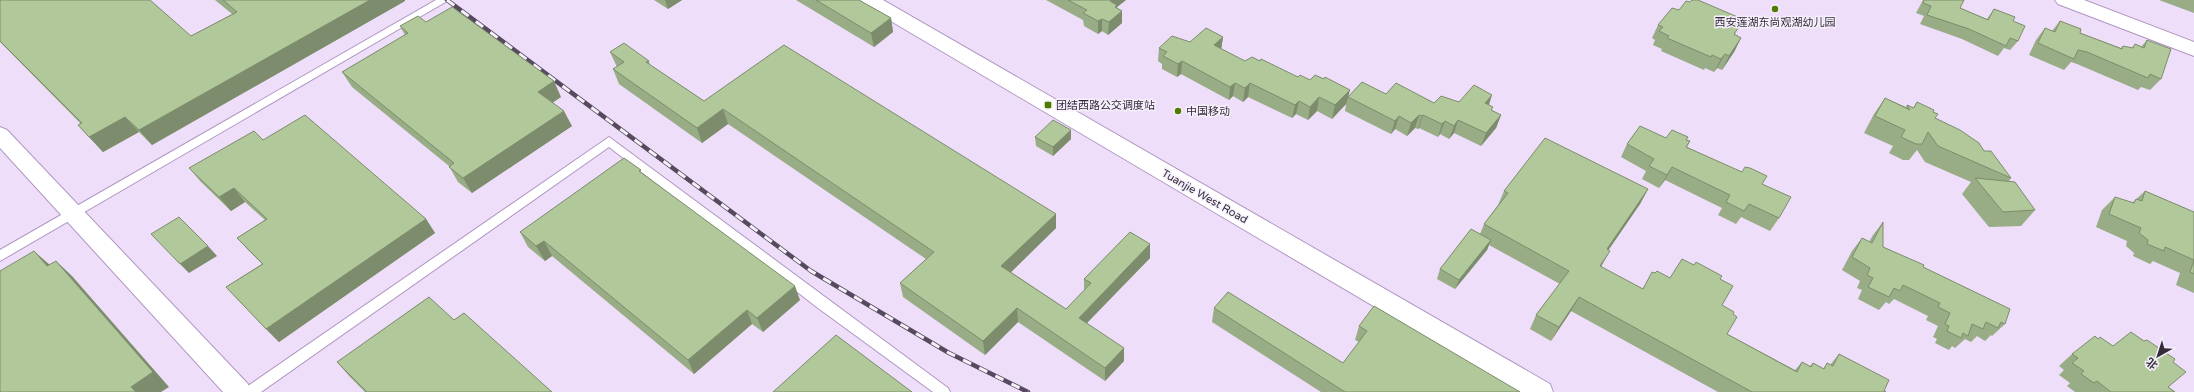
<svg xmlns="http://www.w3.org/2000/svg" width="2194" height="392" viewBox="0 0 2194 392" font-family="'Varela Round','Noto Sans SC',sans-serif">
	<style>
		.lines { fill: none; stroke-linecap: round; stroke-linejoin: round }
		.service-casing { stroke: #af96c2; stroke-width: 2 }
		.minor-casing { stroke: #af96c2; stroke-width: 2 }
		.tertiary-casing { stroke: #af96c2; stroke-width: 2 }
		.service { fill: #fff; fill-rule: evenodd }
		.minor { fill: #fff; fill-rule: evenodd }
		.tertiary { fill: #fff; fill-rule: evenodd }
		.rail-casing { stroke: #554a5e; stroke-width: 4.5 }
		.rail { stroke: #f5f0fa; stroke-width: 3; stroke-dasharray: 9; stroke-linecap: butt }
		.wall { fill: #98ac85 }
		.shaded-wall { fill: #7c8c6c }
		.building { fill: #b1c89b; stroke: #7c8c6c }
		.poi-dot { fill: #4f7c00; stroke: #f5f0fa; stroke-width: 1.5 }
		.labels { text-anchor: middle; stroke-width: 3; stroke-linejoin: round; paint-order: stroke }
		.poi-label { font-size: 11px; fill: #352b3d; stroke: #f5f0fa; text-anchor: start }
		.street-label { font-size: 11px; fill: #352b3d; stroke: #f5f0fa }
	</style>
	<rect width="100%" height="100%" fill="#eedefa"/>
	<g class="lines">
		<g class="service-casing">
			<path id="service" d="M436,0H449L0,261V250Z
				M609,137L948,388L950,392H933L818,308L609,147L261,392H243L245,388Z"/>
		</g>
		<g class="minor-casing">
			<path id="minor" d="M0,127L7,130L248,384L251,392H223L0,148Z"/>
		</g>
		<g class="tertiary-casing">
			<path id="tertiary" d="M859,0H883L1550,384L1553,392H1519L862,4Z
				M2055,0H2084L2194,42V56L2058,4Z"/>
		</g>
		<use href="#service" class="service"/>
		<use href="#minor" class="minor"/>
		<use href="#tertiary" class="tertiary"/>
		<g class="rail-casing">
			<path id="rail" d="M447,0L811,271L949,353L1028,392"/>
		</g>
		<use href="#rail" class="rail"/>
	</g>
	<path class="wall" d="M0,0L191,36L232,14L215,0H405V1L152,145L139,132L103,152L78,125L81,124L0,42Z
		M654,0H682L668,9Z
		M796,0H859L891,18L893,32L874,47Z
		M1046,0H1126L1117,7V8L1122,11V23L1108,35L1102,31L1098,34L1084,26L1083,20Z
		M1923,0H1964L1960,8L1987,19L1994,9L2013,21L2018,41L2010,50L2004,48L1998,56L1962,39L1920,24L1924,16L1916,13Z
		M2159,0H2194V13Z
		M2060,21L2080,33L2121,48L2123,46L2132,48L2135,44L2141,47L2147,40L2161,79L2150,90L2141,87L2138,90L2077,64L2071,62L2064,70L2029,55L2036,40L2045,28L2052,31Z
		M426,22L561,97L553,102L572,126L472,193L458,182L449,166L352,87L342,72L405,35L400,26Z
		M1738,23L1735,34L1741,38L1734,52L1722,70L1717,68L1714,72L1705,68L1704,70L1661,51L1662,49L1653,45L1655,40L1652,38L1658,25Z
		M1223,37L1221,49L1245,61H1260L1298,77L1310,80L1324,79L1350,90L1348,97L1386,94L1434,103L1459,102L1489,105L1492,110L1501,115L1496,128L1481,146L1454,133L1449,139L1440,134L1438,137L1419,128L1418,129L1415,128L1407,136L1395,129L1391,134L1345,111L1346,104L1332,119L1317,111L1308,120L1296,114L1292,118L1248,97L1243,102L1233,96L1229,100L1181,74L1177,77L1162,69V64L1158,61L1159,48Z
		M610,52L649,61L650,65L704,101L1056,214V228L1011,272L1066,309L1084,291V279L1150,244V258L1087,323L1124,361L1105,381L1018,322L985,355L903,297L900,283L926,259L728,124L702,143L619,84L613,69L617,67Z
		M1885,98L1906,107L1907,105L1913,108L1917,102L1933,112L1935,118L1984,151L2011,178L2009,181L2035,210L2021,226L1989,227L1962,194L1971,182L1925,162L1917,150L1909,160H1903L1889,153L1893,146L1864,133L1874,114Z
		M1071,130V139L1053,156L1036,146L1035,137Z
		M1666,138L1686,140L1690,141L1687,147L1762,184L1779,218L1770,231L1741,217L1736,224L1718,215L1722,208L1665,180L1659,188L1642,179L1646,171L1621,157L1627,144Z
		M263,140L426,219L435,233L279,342L226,287L262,264L249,251L237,238L265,220L245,202L231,211L201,182L189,168Z
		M642,173L800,300L763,332L752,324L694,374L552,256L545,261L528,247L520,232Z
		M1648,189L1640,204L1608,250L1601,267L1642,289L1655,273L1670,278L1720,279L1722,305L1733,314L1727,334L1795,370L1802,362L1810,366L1813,363L1823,369L1827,363L1830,365L1839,354L1886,392H1718L1571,311L1551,341L1530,329L1536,315L1560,284L1489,245L1487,250L1455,289L1437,279L1440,269L1480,234L1484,224L1498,205L1504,191Z
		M2145,191L2194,212V293L2176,285L2180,273L2153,261L2150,264L2133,256L2134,253L2126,246L2127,241L2096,227L2102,210L2115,197L2132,203Z
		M1883,222V247L1923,267L2005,324L1992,336L1991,335L1985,341L1977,336L1971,342L1965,339L1955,348L1952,346L1949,350L1935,343L1937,339L1933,337L1938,326L1926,320L1928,316L1894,299L1889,304L1886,302L1879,310L1858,299L1862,290L1857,288L1860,281L1842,270L1852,251L1862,238L1869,242L1873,235Z
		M1214,308L1343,363L1359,342L1355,340L1359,326L1520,392H1321L1212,322Z
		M454,320L552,392H365L350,377L337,362Z
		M2098,339L2113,346L2173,362L2168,387L2175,392H2075L2067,386L2070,383L2059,375L2064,370L2059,366L2072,354Z"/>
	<path class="shaded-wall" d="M370,0H405V1L152,145L139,130Z
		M665,0H682L668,9Z
		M1112,0H1126L1117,7V15L1122,11V23L1108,35L1109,22L1110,1Z
		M891,18L893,32L874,47L871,33Z
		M1102,19V31L1098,34V21Z
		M1223,37L1221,50L1214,45Z
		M1741,38L1734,52L1722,70L1729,56Z
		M1725,54L1717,68L1714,72L1721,59Z
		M1182,61L1181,74L1177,77L1178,64Z
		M554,81L561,97L546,107L538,92Z
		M1235,83L1233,96L1229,100L1230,87Z
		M1250,83L1248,97L1243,102L1245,88Z
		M1350,90L1346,104L1332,119L1335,105Z
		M1492,95L1488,108L1485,103Z
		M1319,97L1317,111L1308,120L1310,107Z
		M1299,101L1296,114L1292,118L1295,105Z
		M723,109L728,124L702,143L697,128Z
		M564,111L572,126L472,193L463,178Z
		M1419,115L1415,128L1407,136L1411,123Z
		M1423,115L1419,128L1418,129L1422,116Z
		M1501,115L1496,128L1481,146L1486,133Z
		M1399,116L1395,129L1391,134L1395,121Z
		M125,117L139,132L103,152L89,137Z
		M1458,120L1454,133L1449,139L1454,126Z
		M1445,121L1440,134L1438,137L1442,124Z
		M1071,130V139L1053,156V147Z
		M1672,167L1665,180L1659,188L1667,175Z
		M234,188L245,202L231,211L219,197Z
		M1648,189L1640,204L1599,264L1607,249Z
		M1056,214V228L1003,280L1001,266Z
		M426,219L435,233L279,342L266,329Z
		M1491,240L1487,250L1455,289L1459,280Z
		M544,241L552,256L545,261L536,246Z
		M1150,244V258L1079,331V318Z
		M208,246L217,256L189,273L180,264Z
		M34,251L51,266H47Z
		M1610,251L1602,265L1592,280L1600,266Z
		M56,261L72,276L169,387L161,392H136L131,387Z
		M795,286L800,300L763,332L757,318Z
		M1579,297L1571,311L1551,341L1559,327Z
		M1017,308L1018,322L985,355L983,341Z
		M747,310L752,324L694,374L688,360Z
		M1124,348V361L1105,381V368Z"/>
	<path class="building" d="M0,0H150L191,36L237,12L223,0H370L139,130L125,117L89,137L78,125L82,123L0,41Z
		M816,0H859L891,18L871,33Z
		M1068,0H1112L1110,1L1117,5L1115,7L1122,11L1109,22L1102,19L1098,21L1083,13L1087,10Z
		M1692,0H1698L1740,18L1737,22L1741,24L1734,34L1741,38L1729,56L1725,54L1721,59L1712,55L1711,57L1667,38L1669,36L1659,31L1663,27L1658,25L1672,8L1679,10L1686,1L1690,2Z
		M1924,0H1964L1960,8L1988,20L1994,9L2015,17L2013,21L2025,26L2018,41L2010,38L2006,46L1969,29L1927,15L1931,6L1923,3Z
		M452,7L554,81L538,92L564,111L463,178L449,167L454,163L342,72L408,33L400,26L418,16L426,22Z
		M2060,21L2081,29L2080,33L2122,49L2123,46L2133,48L2135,44L2144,48L2147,40L2171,49L2161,79L2150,74L2148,78L2087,52L2078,50L2074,59L2038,43L2045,28L2055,32Z
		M1206,28L1223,37L1214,45L1245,61L1252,57L1260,61L1261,59L1298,77L1300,75L1310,80L1315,75L1324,79L1325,77L1350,90L1335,105L1319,97L1310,107L1299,101L1295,105L1250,83L1245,88L1235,83L1230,87L1182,61L1178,64L1163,56L1167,52L1159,48L1172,36L1190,42Z
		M624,43L649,61L646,62L704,101L784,45L1056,214L1001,266L1066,309L1091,283L1084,279L1130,232L1150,244L1079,318L1124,348L1105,368L1017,308L983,341L900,283L934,252L723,109L697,128L613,69L624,62L610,52Z
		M1362,82L1386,94L1396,83L1434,103L1441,96L1459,102L1474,85L1492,95L1485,103L1493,107L1491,110L1501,115L1486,133L1458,120L1454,126L1445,121L1442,124L1423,115L1422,116L1419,115L1411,123L1399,116L1395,121L1348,97Z
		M1885,98L1910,110L1907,105L1914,108L1917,102L1934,110L1933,112L1938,114L1935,118L1960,130L1979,143L1984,151H1991L2011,178L1938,146L1928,132L1922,144H1916L1901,137L1905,130L1875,116Z
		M305,115L426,219L266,329L226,287L263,264L237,238L267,219L234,188L219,197L189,168L254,131L263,140Z
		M1053,120L1071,130L1053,147L1035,137Z
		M1640,126L1666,138L1672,130L1688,137L1686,140L1690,141L1686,147L1742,172L1745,167L1750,168L1767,176L1762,184L1791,197L1779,218L1749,204L1744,211L1726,202L1730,195L1672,167L1667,175L1649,166L1654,159L1627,144Z
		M1545,138L1648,189L1607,249L1610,251L1600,266L1643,289L1652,272L1655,273L1657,271L1670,278L1682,259L1694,265L1696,262L1722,276L1720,279L1733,286L1722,305L1734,312L1733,314L1737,317L1727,334L1797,372L1802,362L1811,367L1813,363L1824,369L1827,363L1833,366L1839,354L1889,380L1884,391L1886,392H1752L1579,297L1559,327L1536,315L1569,271L1484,224L1508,193L1504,191Z
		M624,158L641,170L639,171L795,286L757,318L747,310L688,360L544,241L536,246L520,232Z
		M1975,178L2015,182L2035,210L2003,212Z
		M2145,191L2194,212V260L2165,247L2164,251L2147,244L2148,240L2139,233L2141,228L2109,214L2115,197L2134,203L2136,199L2142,201Z
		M179,217L208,246L180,264L151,234Z
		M1883,222V247L1924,265L1923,267L2010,309L2005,324L2001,322L1998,328L1986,322L1983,329L1972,324L1968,336L1963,333L1961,338L1947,331L1949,326L1945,324L1950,313L1938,307L1940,303L1903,285L1900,291L1894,288L1889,297L1868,287L1873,278L1867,275L1870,268L1852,257L1862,238L1872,243Z
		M1471,229L1491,240L1459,280L1440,269Z
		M34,251L47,266L56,261L153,372L131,387L136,392H0V271Z
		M2194,260V274L2190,272Z
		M1228,292L1343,363L1367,331L1359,326L1374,306L1520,392H1345L1214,308Z
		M429,297L454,320L464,313L552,392H367L337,362Z
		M2131,332L2144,341L2147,340L2175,359L2173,362L2186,372L2168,387L2175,392H2111L2097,381L2094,383L2081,374L2084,371L2072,363L2078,358L2072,354L2095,336L2098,339L2100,337L2113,346Z
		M836,335L912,392H773Z"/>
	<g class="poi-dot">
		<circle cx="1775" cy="9" r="4"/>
		<rect x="1044" y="101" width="8" height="8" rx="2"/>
		<circle cx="1178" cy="111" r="4"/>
	</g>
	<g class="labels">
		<g class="poi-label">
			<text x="1775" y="26" text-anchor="middle">西安莲湖东尚观湖幼儿园</text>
			<text x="1056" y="109">团结西路公交调度站</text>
			<text x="1186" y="115">中国移动</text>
		</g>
		<g class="street-label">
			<text transform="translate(1205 196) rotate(30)" y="4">Tuanjie West Road</text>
		</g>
	</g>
	<g transform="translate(2158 356) rotate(219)" stroke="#f5f0fa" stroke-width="3" paint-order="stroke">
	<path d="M0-3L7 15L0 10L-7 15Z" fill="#352b3d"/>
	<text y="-6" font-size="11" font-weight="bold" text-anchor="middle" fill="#352b3d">北</text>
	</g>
</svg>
